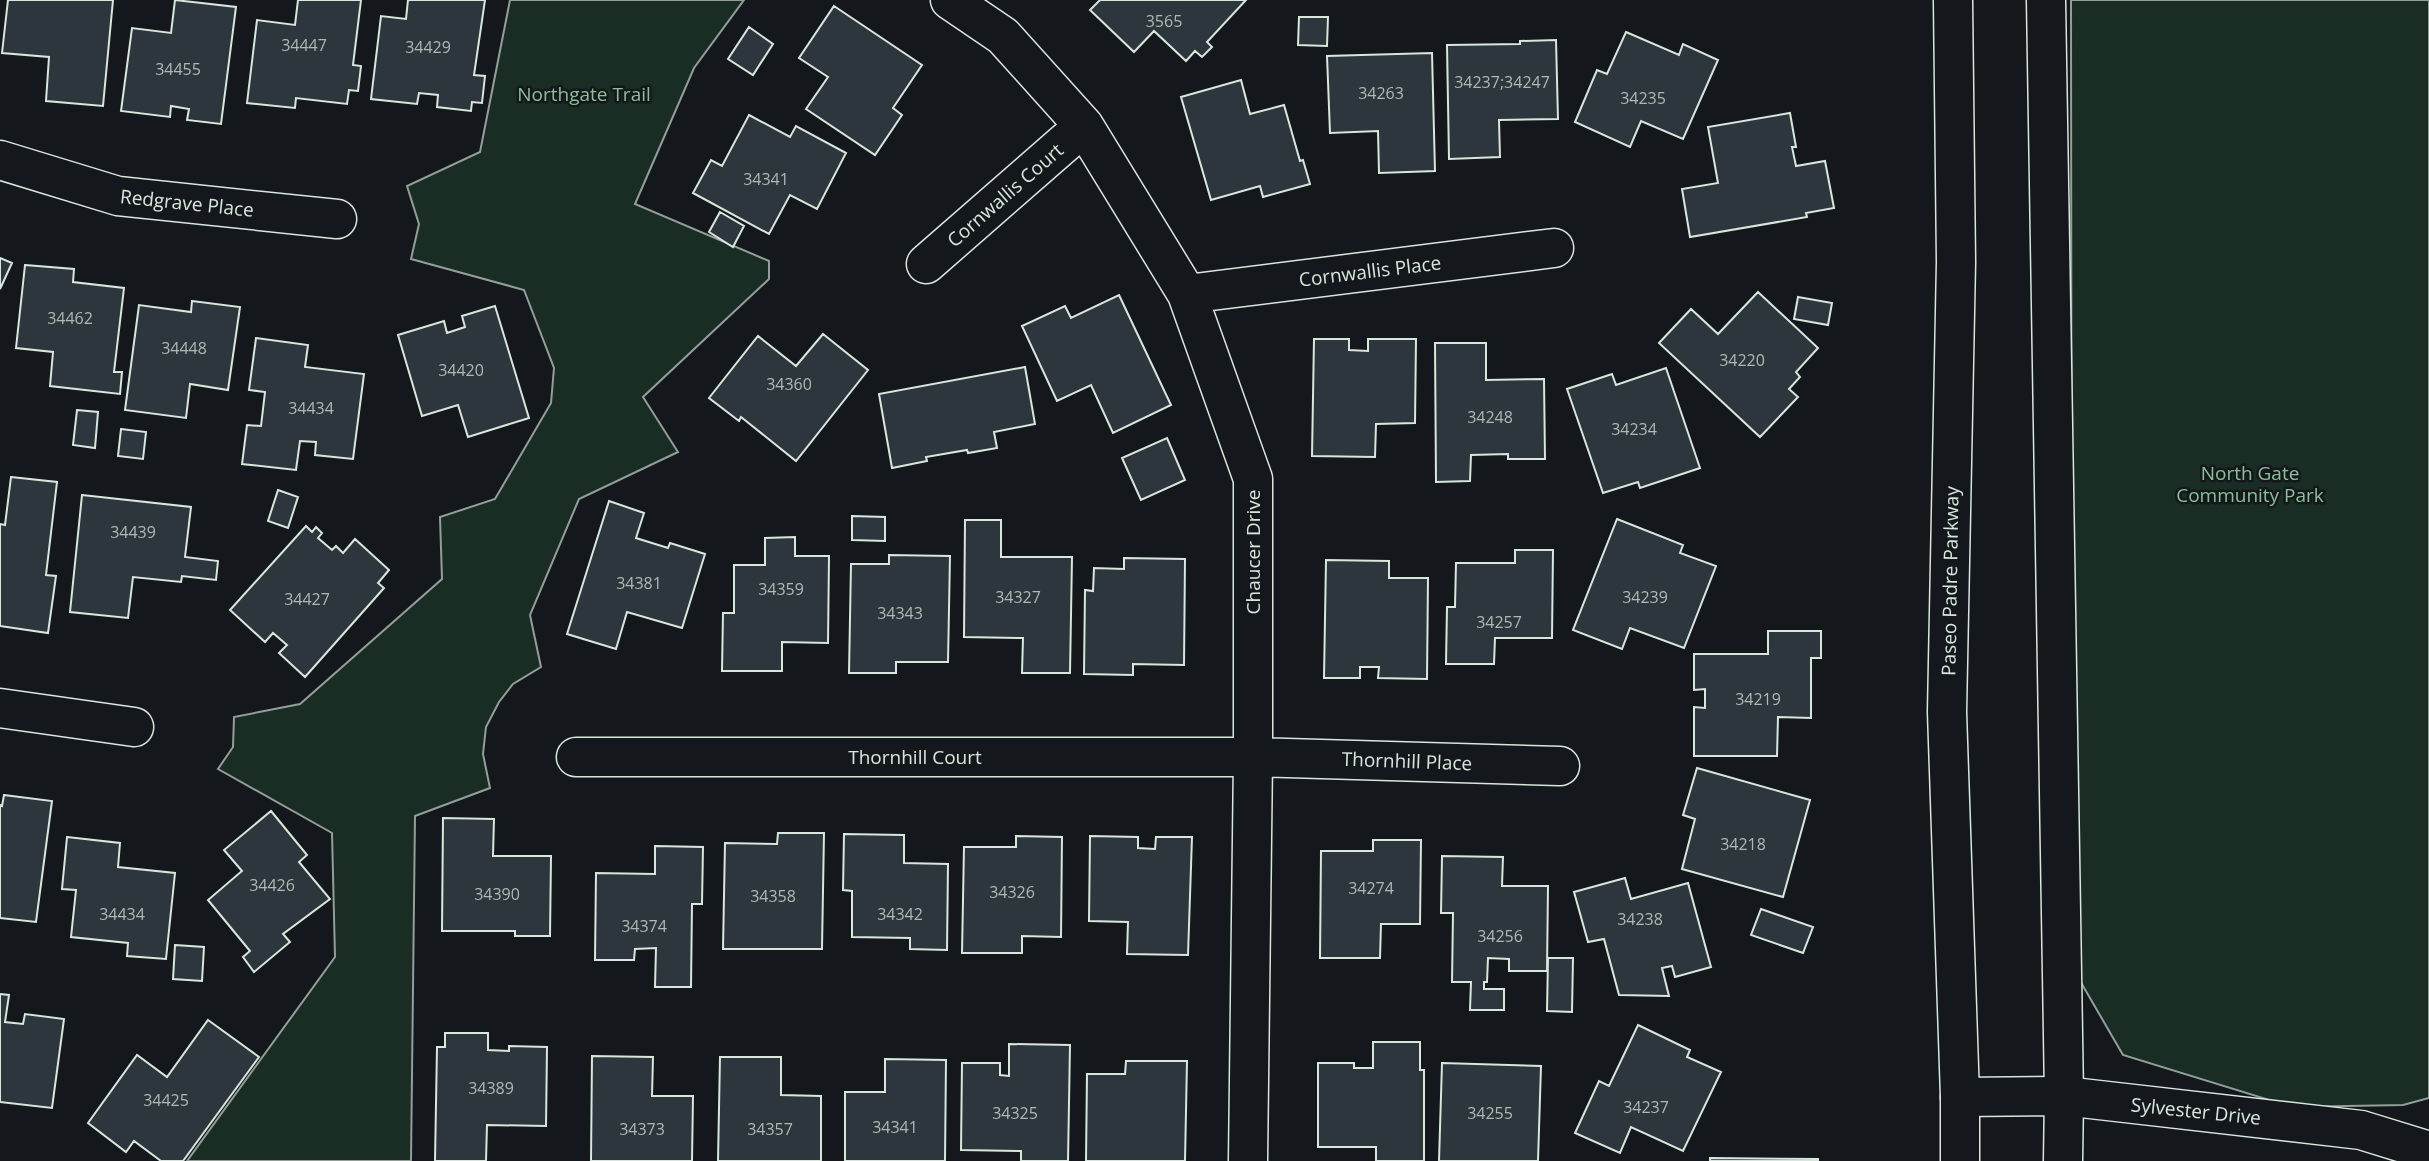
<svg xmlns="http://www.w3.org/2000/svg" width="2429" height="1161" viewBox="0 0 2429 1161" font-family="'Open Sans',sans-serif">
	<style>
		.green { fill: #1a2d24; stroke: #939e99; stroke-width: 2 }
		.building { fill: #2c363c; stroke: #d8e6dc; stroke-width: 2 }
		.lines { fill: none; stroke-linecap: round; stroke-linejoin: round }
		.street-casing { stroke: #d8e6dc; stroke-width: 41 }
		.secondary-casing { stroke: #d8e6dc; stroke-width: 41 }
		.street { stroke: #14181c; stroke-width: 38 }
		.secondary { stroke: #14181c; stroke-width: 38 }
		.labels { text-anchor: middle; stroke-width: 5; stroke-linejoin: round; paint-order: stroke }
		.number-label { font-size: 16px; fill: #adbab4 }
		.park-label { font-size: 19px; fill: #8ac095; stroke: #14181c }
		.street-label { font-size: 19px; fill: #d8e6dc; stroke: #14181c }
	</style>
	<rect width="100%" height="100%" fill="#14181c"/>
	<path class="green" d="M510,0H744L694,68L635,204L769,261V279L643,397L678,452L579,499L530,615L541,667L513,684L499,702L486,727L483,754L490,788L415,816L411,1161H187L335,957L332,833L218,769L233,747L234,717L300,704L442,579L440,517L495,499L551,403L554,368L524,290L411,259L419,224L407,186L480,152Z
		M2071,0H2429V1098L2403,1105L2292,1107L2123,1055L2072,967Z"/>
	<path class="building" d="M8,0H113L103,106L46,101L49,57L2,53Z
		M175,0L236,7L221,124L187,120L189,109L171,106L170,117L121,111L132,28L171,33Z
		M298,0H361L353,65L361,66L358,91L349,90L347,104L296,98L295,108L247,103L257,20L295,25Z
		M408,0H485L474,75L485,76L482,103L472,102L471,111L437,107L438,95L419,93L417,104L371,99L381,16L406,19Z
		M1100,0H1246L1207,42L1212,47L1202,57L1195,51L1186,61L1154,31L1134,52L1090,10Z
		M834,6L922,65L893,108L902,115L875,155L806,109L828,77L799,58Z
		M1299,17H1328L1327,46L1298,45Z
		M749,27L773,44L753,75L728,59Z
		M1626,32L1679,55L1683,44L1718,60L1683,139L1641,121L1630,147L1575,122L1597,70L1607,74Z
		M1556,40L1558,119L1499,120L1500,157L1449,159L1447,45L1520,44V41Z
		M1432,53L1435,171L1379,173L1378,131L1330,133L1327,56Z
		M1241,80L1250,114L1284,105L1300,161L1303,160L1310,184L1263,197L1260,186L1211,200L1181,97Z
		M1790,113L1796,147H1792L1796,166L1825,161L1834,208L1806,213L1807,217L1690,237L1682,189L1718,183L1708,127Z
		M749,115L790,137L796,126L846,153L817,209L790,195L769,234L693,193L711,160L722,166Z
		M720,212L744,226L733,247L709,232Z
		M0,258L12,263L0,289Z
		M25,265L74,269L73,282L124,288L114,372H122L120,394L50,386L53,352L16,348Z
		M1758,292L1818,348L1796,372L1800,377L1789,389L1798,397L1760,437L1659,343L1691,309L1718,334Z
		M1119,295L1171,405L1113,433L1091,385L1057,401L1022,326L1065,306L1071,318Z
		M1798,297L1832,303L1828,325L1794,319Z
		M192,301L240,307L228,390L190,384L186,418L125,410L139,305L191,312Z
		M495,306L529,418L468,437L458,405L422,416L398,335L444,321L447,333L465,327L462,316Z
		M823,334L868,370L796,461L741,417L739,421L709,398L758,336L796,366Z
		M256,338L308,345L305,367L364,374L353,459L315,455L316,442L300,441L296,470L242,464L247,425L261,426L265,392L249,390Z
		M1314,339H1349V350L1368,351V339H1416L1415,423L1376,424L1375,457L1312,456Z
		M1435,343H1486V380L1544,379L1545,459H1508V454L1471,455L1470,481L1436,482Z
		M1025,367L1035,424L994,432L997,448L968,453L967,450L926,457L927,461L892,468L879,394Z
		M1666,368L1700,468L1640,488L1638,482L1603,493L1567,389L1612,374L1616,385Z
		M77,410L98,412L95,448L73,445Z
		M121,429L146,432L143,459L118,456Z
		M1167,438L1185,480L1141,500L1122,458Z
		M11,477L57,482L46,575L56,576L48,633L0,626V524L5,525Z
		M278,490L298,497L288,528L268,521Z
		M82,495L191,507L185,557L218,561L216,580L182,576L181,582L133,577L128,618L70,612Z
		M609,501L644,513L636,538L668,548L670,543L705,554L682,628L627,612L616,649L567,634Z
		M852,516L885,517V541L852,540Z
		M1617,519L1683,545L1680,553L1716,566L1684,648L1630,628L1622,649L1573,630Z
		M965,520H1001V557H1072L1070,673H1022L1023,638L964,637Z
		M306,526L312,532L316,527L322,533L318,538L332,550L336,546L343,553L355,539L389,570L378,583L384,588L305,677L279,653L287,645L273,633L265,642L230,610Z
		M795,537V556H829L828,643L782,642V671H722L723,613H734V565H765V538Z
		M1515,550H1553L1552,638H1495L1494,664H1446L1447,607H1455L1456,563H1515Z
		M889,555L950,556L948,662H896V673H849L851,564H889Z
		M1124,558L1185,559L1184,665L1133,664V675L1084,674L1085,590L1093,591L1094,568L1124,569Z
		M1326,560L1389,561V578H1428L1427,679L1378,678L1379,667H1360V678H1324Z
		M1768,631H1821V658H1811V718L1778,717L1777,756H1694V707L1705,708V689L1694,690V654H1768Z
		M1697,768L1810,800L1783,897L1682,869L1695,819L1683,815Z
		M4,795L52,801L36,922L0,918V805L2,806Z
		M271,811L307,855L299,862L330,899L283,934L290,942L254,972L243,957L250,951L208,900L242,871L224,850Z
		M443,818L494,819L493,856H551L550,936H515V931H442Z
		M778,833H824L822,949H723L725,843L777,844Z
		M844,834L904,835V863L948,864L947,950L910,949V938L852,937V891L843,890Z
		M1016,836L1062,837L1061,937L1022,936V953H962L964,847H1016Z
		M1090,836L1138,837V848L1155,849L1156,837H1192L1188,955L1127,954L1128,922L1089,921Z
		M67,837L120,843L118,867L175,873L166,959L127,956L128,943L71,937L76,890L62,889Z
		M1373,840H1421L1420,924H1381L1380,958H1320L1321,851H1373Z
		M655,846L703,847L702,904H692L691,987H655L656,948L635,949L634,960H595L596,873L655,874Z
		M1442,856L1503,857L1502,886H1548L1547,971H1509V959L1488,958L1487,982H1484V989H1504V1010H1470L1471,982H1452L1453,913H1441Z
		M1625,878L1631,899L1688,883L1711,967L1675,977L1672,966L1662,968L1669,996L1619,995L1604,939L1588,942L1574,892Z
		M1761,909L1813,927L1803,953L1751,935Z
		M175,945L204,947L202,981L173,979Z
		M1548,958H1573L1572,1012L1547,1011Z
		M0,994L9,995L5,1022L23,1024L25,1014L64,1019L52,1108L0,1102Z
		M208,1020L259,1057L183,1161H161L134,1141L126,1152L88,1123L137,1055L167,1077Z
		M1638,1025L1690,1050L1687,1057L1721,1072L1683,1151L1631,1127L1620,1153L1575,1133L1599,1081L1609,1086Z
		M445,1033H488V1050L509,1051V1046L547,1047L546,1126L487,1125L486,1161H435L437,1047H445Z
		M1373,1042H1420V1070H1424V1161H1376V1147H1318V1063H1354V1068H1373Z
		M1009,1044L1070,1045L1068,1161H1021V1151L961,1150L962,1063H1000V1075L1009,1076Z
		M592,1056L653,1057L652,1096H693L692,1161H591Z
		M720,1057H781V1095L821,1096V1161H718Z
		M885,1059L946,1060L945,1161H845V1092H885Z
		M1126,1061H1187L1185,1161H1086L1087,1074H1125Z
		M1442,1063L1541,1066L1538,1161H1439Z
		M1710,1158L1818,1159V1161H1710Z"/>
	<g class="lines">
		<g class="street-casing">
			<path id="street" d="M950,0L1003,36L1084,126L1187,294L1253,479V757L1248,1161
				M0,160L118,196L337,219
				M926,264L1084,126
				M1187,294L1554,248
				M0,708L134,727
				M576,757H1253L1560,766
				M1960,1097L2064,1096L2361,1130L2429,1151"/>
		</g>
		<g class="secondary-casing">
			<path id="secondary" d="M1953,0L1956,262L1947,712L1960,1097V1161
				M2046,0L2064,1096L2063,1161"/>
		</g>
		<use href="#street" class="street"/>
		<use href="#secondary" class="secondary"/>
	</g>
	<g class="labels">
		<g class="number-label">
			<text x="1164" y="27">3565</text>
			<text x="304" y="51">34447</text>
			<text x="428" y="53">34429</text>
			<text x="178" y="75">34455</text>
			<text x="1502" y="88">34237;34247</text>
			<text x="1381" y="99">34263</text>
			<text x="1643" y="104">34235</text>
			<text x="766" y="185">34341</text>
			<text x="70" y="324">34462</text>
			<text x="184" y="354">34448</text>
			<text x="1742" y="366">34220</text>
			<text x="461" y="376">34420</text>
			<text x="789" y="390">34360</text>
			<text x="311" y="414">34434</text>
			<text x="1490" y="423">34248</text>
			<text x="1634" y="435">34234</text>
			<text x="133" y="538">34439</text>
			<text x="639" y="589">34381</text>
			<text x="781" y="595">34359</text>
			<text x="1018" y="603">34327</text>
			<text x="1645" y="603">34239</text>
			<text x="307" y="605">34427</text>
			<text x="900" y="619">34343</text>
			<text x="1499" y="628">34257</text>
			<text x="1758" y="705">34219</text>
			<text x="1743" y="850">34218</text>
			<text x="272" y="891">34426</text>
			<text x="1371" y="894">34274</text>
			<text x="1012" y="898">34326</text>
			<text x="497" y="900">34390</text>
			<text x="773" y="902">34358</text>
			<text x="122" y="920">34434</text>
			<text x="900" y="920">34342</text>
			<text x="1640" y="925">34238</text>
			<text x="644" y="932">34374</text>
			<text x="1500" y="942">34256</text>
			<text x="491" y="1094">34389</text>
			<text x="166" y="1106">34425</text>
			<text x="1646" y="1113">34237</text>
			<text x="1015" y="1119">34325</text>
			<text x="1490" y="1119">34255</text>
			<text x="895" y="1133">34341</text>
			<text x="642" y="1135">34373</text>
			<text x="770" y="1135">34357</text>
		</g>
		<g class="park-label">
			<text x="584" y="101">Northgate Trail</text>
			<text x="2250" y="480">North Gate<tspan x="2250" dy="22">Community Park</tspan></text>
		</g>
		<g class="street-label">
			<text transform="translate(1005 195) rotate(-41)" y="7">Cornwallis Court</text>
			<text transform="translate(187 203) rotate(6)" y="7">Redgrave Place</text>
			<text transform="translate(1370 271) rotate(-7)" y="7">Cornwallis Place</text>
			<text transform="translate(1253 552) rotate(-90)" y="7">Chaucer Drive</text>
			<text transform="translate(1950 581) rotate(-89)" y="7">Paseo Padre Parkway</text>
			<text x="915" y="764">Thornhill Court</text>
			<text transform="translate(1407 761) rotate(2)" y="7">Thornhill Place</text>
			<text transform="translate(2196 1111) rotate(6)" y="7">Sylvester Drive</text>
		</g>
	</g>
</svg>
